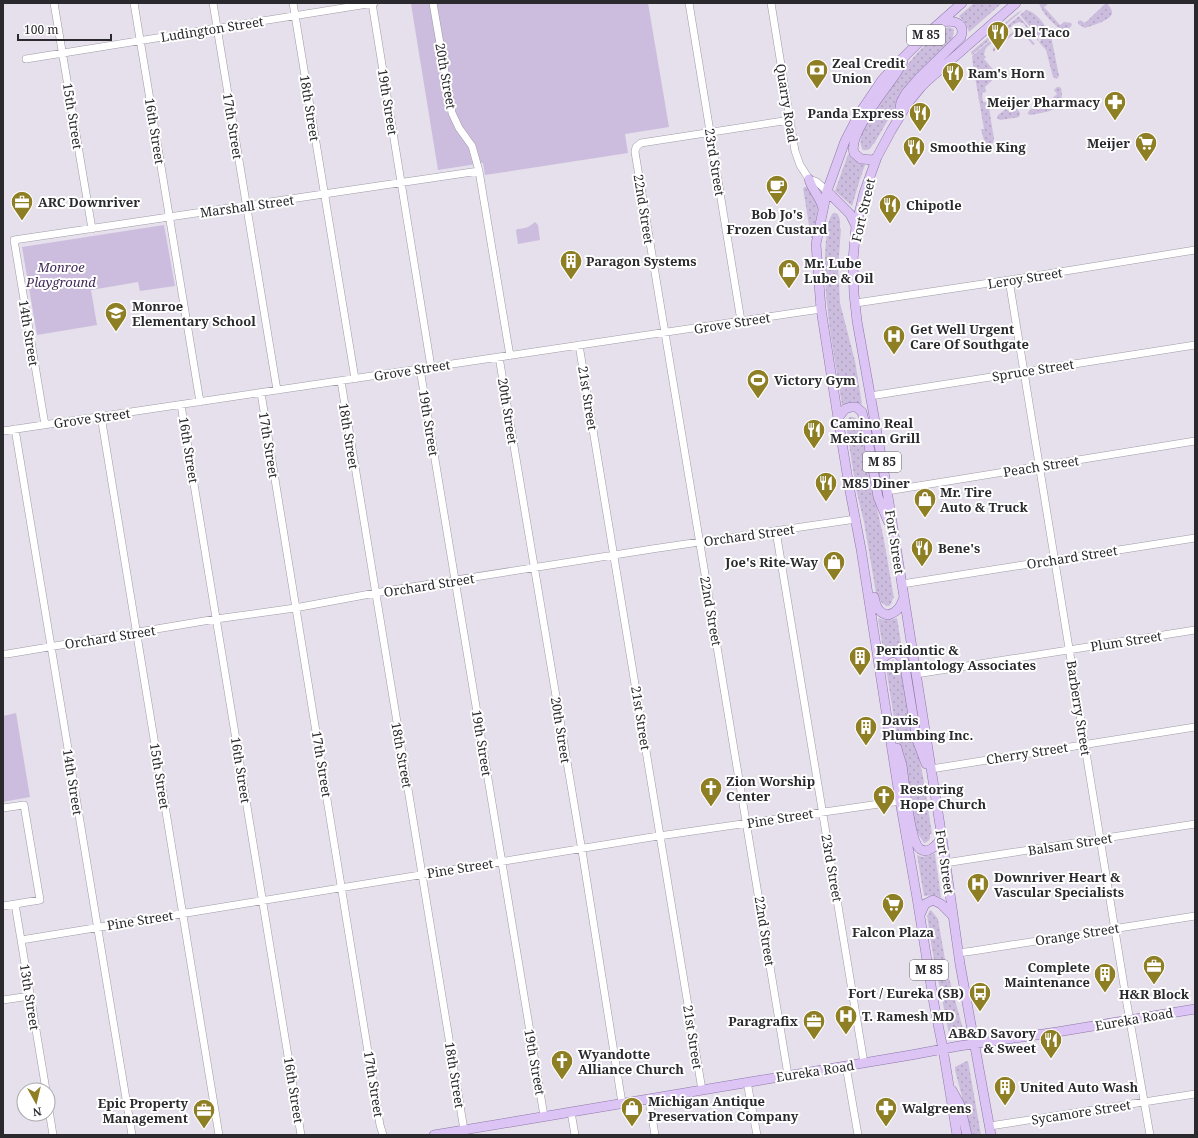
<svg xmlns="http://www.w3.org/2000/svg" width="1198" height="1138" viewBox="0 0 1198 1138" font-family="'Noto Serif',serif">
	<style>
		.grass { fill: url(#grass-dots) }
		.park { fill: #ccbdde }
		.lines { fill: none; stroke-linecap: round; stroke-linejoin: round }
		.minor-casing { stroke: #9f9ba5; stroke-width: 8 }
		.major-casing { stroke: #8e76aa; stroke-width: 10 }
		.minor { stroke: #fff; stroke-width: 7 }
		.major { stroke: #dcc5f4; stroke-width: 9 }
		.labels { text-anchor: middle; stroke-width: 4; stroke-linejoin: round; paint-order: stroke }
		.shield { fill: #fff; stroke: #6a696c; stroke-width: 1 }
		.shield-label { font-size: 12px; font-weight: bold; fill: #2a292d }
		.street-label { font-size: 13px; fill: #2a292d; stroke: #fff }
		.poi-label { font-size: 13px; font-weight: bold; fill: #2a292d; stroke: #fff; text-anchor: start }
		.park-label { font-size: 13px; font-style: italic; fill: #422b59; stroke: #fff }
	</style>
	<defs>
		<pattern id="grass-dots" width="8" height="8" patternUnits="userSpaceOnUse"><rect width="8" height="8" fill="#ccbdde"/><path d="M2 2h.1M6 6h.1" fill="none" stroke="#afa2bf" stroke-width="1.8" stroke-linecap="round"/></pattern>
	</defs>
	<rect width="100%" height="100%" fill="#e5e0eb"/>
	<path class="grass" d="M974,3H1002L969,32L966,24L959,16Z
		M1039,3H1049L1044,7L1060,25L1064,22L1071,23L1072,25L1067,31C1057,30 1041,12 1039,3Z
		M1103,3H1107C1108,5 1112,9 1112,12C1113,20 1091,26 1085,28L1078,24V22L1080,20L1085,23L1105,4Z
		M1023,10L996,33L993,37L972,55L971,52L1017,13Z
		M1026,10C1037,12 1046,26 1051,36L1059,76L1057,79L1053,77L1046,50L1039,42L1041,40L1020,15Z
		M1019,16L1039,40L1038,41L1023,23L1019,22L1014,24L987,47L985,50L984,55L986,57L984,59L998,75L985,87L986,92L982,93L983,102H988L994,139L993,143L987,144L984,142C984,138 982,134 981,129H984L973,65L972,56C988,43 1003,29 1019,16Z
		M949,27L954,29L953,37L952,40L906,89L874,144H873C871,148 869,151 863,150C859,144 861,139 862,133L861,132C874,109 925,33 949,27Z
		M1018,28L1021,29L1035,44L1033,45L1019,29L993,52V48Z
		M1057,87H1059L1061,88C1066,111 1048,112 1030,115L1028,114V112L1034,107L1038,110L1057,94L1054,90Z
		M1016,107L1020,113L1019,117L1000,120L997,118L998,115L1006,109L1010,112Z
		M848,154L855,160L865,165L860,179L852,206L835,191Z
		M805,187H808L817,199L818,206L814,238L813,239L811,238L803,188Z
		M833,213H836C841,217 840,222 840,228L841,229L838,268L840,303L855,361L862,404C855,402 849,403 842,405C834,351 821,296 826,241C827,231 827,221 833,213Z
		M850,417H853L857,419L863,430L876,504L883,535L894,598H893L891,604L889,606C882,606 879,599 877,593H876L864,522L856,489L846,425L848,419Z
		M878,618C885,621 890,620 897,618L902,649L896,647L883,649Z
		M893,660L900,666L902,671L915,741L923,776L932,834H930C931,839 929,842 924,843L920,837L917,831H915L904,760L896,731L886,668L887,667C888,663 889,661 893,660Z
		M935,854L941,898L935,895L924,896L917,855L922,857Z
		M931,910L938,919L947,971L963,1029L949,1034L932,949L927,915H928L929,911Z
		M968,1061L981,1135H972L955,1070V1067C960,1065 963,1062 968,1061Z"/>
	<path class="park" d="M415,3H648L669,127L625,134L628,153L485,175L483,163L438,170L411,4Z
		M535,222L538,225L540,240L518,244L516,231L517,229C525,229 529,227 535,222Z
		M164,225L175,286L140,291L138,282L91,290L97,325L37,335L22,247Z
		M16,713L30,797L3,802V716Z"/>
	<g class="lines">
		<g class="minor-casing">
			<path id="minor" d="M54,3L92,229
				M134,3L200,402
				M213,3L277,390
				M293,3L355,379
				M372,3L431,367
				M433,3L452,113L459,128L472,146L479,171L510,356
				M689,3L741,321
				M771,3L795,151L800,165L809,179L817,182L827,191
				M26,59L374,3
				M1009,280L1127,1004L1150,1135
				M856,303L1016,279L1195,250
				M579,345L702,1090
				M499,357L583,857L622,1103
				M420,369L544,1116
				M341,381L464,1130
				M261,393L375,1095L380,1125L383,1135
				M870,396L1195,345
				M181,405L301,1135
				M101,416L219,1135
				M45,425L14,240L479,171
				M15,429L132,1135
				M3,431L821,309
				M887,491L1195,441
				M776,531L864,1063
				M902,584L1195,538
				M3,654H7L216,619L295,608L386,591L652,549L856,519
				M916,674L1195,630
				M931,769L1195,727
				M3,808L24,805L40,900L3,906
				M945,863L1195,824
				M15,904L46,1090
				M21,940L652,837L900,801
				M958,953L973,951L1195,916
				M3,1000L30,996
				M846,1066L858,1135
				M788,1075C738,767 685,460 635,152L636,147L641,143L790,120
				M747,1082L757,1135
				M649,1099L655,1135
				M48,1104L53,1135
				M571,1112L575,1135
				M990,1126L1195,1094"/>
		</g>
		<g class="major-casing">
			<path id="major" d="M899,114L901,102L906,93L919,78L961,37C966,21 952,20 941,22
				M877,157L873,160L861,159L854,153C848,134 884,91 895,75C898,71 900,66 903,62
				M809,179C812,191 821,197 823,209
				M827,191L850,214L856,226
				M838,418L845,409L851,407H856L862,412L866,429L878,497L888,521
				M874,597C876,606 878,613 888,615C898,612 901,606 904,597
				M879,661C889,652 896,648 904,661L917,740L926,764
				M897,748C898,753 900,759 902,765C904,780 910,842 920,849C929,855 937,844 942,838
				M920,915L925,904L933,900L941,904L953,916
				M952,1090L960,1105L967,1135
				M434,1135L911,1055L959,1046L1057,1032L1195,1009
				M957,1135L943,1049L934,1004L917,898L900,801L861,549L849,486L838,418L821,309L816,244L827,191L845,141L859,114L882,80L892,69L927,34L962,3
				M991,1135L960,964L942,838L904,597L885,478L857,321L854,294L853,260L856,226L864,193L877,157L891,131L908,103L921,87L927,81L1016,3"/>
		</g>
		<use href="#minor" class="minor"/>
		<use href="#major" class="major"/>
	</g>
	<defs>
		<g id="restaurant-pin" transform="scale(1.15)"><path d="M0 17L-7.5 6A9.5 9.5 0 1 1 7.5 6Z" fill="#8e7e24" stroke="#fff"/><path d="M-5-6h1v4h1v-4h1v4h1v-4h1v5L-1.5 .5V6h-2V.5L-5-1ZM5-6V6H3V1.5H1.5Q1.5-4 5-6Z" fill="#fff"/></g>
		<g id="bank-pin" transform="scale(1.15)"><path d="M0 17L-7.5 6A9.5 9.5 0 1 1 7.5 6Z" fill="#8e7e24" stroke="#fff"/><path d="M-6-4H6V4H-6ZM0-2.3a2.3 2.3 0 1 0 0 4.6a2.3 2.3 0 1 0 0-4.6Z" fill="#fff"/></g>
		<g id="pharmacy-pin" transform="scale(1.15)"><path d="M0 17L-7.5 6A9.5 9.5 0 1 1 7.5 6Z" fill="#8e7e24" stroke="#fff"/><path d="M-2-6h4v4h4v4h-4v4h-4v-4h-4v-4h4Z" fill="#fff"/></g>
		<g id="supermarket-pin" transform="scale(1.15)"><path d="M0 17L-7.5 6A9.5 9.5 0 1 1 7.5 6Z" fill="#8e7e24" stroke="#fff"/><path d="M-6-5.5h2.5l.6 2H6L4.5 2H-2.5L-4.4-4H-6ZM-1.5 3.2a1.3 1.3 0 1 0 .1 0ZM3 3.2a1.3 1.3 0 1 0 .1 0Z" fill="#fff"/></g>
		<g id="cafe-pin" transform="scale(1.15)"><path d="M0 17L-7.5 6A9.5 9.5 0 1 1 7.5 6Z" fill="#8e7e24" stroke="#fff"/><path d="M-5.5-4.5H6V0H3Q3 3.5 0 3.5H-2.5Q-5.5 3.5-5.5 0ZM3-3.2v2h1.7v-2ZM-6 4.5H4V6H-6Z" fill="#fff"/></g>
		<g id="office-pin" transform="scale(1.15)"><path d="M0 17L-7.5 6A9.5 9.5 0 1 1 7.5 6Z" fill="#8e7e24" stroke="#fff"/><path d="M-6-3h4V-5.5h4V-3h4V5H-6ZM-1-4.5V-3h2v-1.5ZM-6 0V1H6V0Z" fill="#fff"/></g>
		<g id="building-pin" transform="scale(1.15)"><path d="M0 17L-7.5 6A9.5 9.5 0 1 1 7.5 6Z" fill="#8e7e24" stroke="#fff"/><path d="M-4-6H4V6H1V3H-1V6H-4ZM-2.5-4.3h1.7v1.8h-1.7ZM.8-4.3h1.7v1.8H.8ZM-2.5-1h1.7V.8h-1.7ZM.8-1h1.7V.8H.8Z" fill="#fff"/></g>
		<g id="shop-pin" transform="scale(1.15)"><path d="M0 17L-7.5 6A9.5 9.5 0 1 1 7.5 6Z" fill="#8e7e24" stroke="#fff"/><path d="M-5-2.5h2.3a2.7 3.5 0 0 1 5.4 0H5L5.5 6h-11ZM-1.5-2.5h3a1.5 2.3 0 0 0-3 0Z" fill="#fff"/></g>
		<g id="school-pin" transform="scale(1.15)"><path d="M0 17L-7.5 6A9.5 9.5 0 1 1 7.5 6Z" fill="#8e7e24" stroke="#fff"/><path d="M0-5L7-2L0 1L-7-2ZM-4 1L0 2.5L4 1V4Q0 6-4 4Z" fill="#fff"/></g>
		<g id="hospital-pin" transform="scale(1.15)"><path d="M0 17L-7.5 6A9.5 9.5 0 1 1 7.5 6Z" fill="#8e7e24" stroke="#fff"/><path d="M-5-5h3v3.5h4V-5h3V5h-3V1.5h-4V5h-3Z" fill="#fff"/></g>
		<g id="stadium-pin" transform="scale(1.15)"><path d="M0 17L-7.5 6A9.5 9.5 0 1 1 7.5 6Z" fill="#8e7e24" stroke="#fff"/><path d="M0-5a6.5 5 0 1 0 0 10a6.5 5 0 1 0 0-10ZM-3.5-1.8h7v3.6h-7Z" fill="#fff"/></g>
		<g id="church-pin" transform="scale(1.15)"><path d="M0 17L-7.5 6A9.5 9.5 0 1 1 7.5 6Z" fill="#8e7e24" stroke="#fff"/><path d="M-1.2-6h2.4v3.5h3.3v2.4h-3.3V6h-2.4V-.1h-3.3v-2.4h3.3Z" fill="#fff"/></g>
		<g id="bus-pin" transform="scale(1.15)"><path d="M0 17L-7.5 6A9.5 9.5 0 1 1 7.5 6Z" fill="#8e7e24" stroke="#fff"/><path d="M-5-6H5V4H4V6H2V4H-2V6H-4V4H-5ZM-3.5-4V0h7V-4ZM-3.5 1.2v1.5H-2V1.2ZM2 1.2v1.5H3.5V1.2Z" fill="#fff"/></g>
	</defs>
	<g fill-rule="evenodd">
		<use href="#restaurant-pin" x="998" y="32"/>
		<use href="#bank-pin" x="817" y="70"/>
		<use href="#restaurant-pin" x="953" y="73"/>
		<use href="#pharmacy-pin" x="1115" y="102"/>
		<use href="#restaurant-pin" x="920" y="113"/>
		<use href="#supermarket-pin" x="1146" y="143"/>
		<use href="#restaurant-pin" x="914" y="147"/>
		<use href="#cafe-pin" x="777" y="186"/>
		<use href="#office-pin" x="22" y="202"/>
		<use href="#restaurant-pin" x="890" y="205"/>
		<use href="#building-pin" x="571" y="261"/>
		<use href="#shop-pin" x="789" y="270"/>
		<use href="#school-pin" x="116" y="313"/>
		<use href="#hospital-pin" x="894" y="336"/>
		<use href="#stadium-pin" x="758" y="380"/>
		<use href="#restaurant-pin" x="814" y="430"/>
		<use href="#restaurant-pin" x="826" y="483"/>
		<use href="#shop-pin" x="925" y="499"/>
		<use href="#restaurant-pin" x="922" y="548"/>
		<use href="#shop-pin" x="834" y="562"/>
		<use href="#building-pin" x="860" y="657"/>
		<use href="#building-pin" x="866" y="727"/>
		<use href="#church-pin" x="711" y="788"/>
		<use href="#church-pin" x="884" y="796"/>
		<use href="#hospital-pin" x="978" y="884"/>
		<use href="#supermarket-pin" x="893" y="904"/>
		<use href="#office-pin" x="1154" y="966"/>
		<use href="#building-pin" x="1105" y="974"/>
		<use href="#bus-pin" x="980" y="993"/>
		<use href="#hospital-pin" x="846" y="1016"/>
		<use href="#office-pin" x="814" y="1021"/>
		<use href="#restaurant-pin" x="1051" y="1040"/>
		<use href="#church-pin" x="562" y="1061"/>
		<use href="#building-pin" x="1005" y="1087"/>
		<use href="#shop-pin" x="632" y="1108"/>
		<use href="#pharmacy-pin" x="886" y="1108"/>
		<use href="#office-pin" x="204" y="1110"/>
	</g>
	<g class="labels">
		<g class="shield">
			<rect x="907" y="25" width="38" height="20" rx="3"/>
			<rect x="863" y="452" width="38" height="20" rx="3"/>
			<rect x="910" y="960" width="38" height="20" rx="3"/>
		</g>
		<g class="shield-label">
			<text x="926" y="39">M 85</text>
			<text x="882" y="466">M 85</text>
			<text x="929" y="974">M 85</text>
		</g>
		<g class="street-label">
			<text transform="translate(212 29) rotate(-9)" y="5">Ludington Street</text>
			<text transform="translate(446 76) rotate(80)" y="5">20th Street</text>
			<text transform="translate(388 102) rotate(81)" y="5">19th Street</text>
			<text transform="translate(787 103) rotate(81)" y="5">Quarry Road</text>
			<text transform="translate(310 108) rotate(81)" y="5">18th Street</text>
			<text transform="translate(73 116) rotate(81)" y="5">15th Street</text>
			<text transform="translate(233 126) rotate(81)" y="5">17th Street</text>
			<text transform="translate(155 131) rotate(81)" y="5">16th Street</text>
			<text transform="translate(715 162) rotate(81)" y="5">23rd Street</text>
			<text transform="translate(247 206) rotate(-8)" y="5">Marshall Street</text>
			<text transform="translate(644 209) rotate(81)" y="5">22nd Street</text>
			<text transform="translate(863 210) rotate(-77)" y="5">Fort Street</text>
			<text transform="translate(1025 278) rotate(-9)" y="5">Leroy Street</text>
			<text transform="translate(732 323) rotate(-9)" y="5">Grove Street</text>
			<text transform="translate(29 333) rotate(81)" y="5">14th Street</text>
			<text transform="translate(412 370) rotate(-9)" y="5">Grove Street</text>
			<text transform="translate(1033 370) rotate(-9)" y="5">Spruce Street</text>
			<text transform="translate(588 398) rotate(81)" y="5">21st Street</text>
			<text transform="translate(508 411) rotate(81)" y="5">20th Street</text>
			<text transform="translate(92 418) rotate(-8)" y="5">Grove Street</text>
			<text transform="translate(429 423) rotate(81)" y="5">19th Street</text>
			<text transform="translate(349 436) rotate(81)" y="5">18th Street</text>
			<text transform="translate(269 445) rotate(81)" y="5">17th Street</text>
			<text transform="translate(189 450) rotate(81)" y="5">16th Street</text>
			<text transform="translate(1041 466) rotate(-9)" y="5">Peach Street</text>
			<text transform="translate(749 535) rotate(-8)" y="5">Orchard Street</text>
			<text transform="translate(895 542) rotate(81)" y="5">Fort Street</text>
			<text transform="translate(1072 557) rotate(-9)" y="5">Orchard Street</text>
			<text transform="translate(429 585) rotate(-9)" y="5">Orchard Street</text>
			<text transform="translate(711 611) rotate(80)" y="5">22nd Street</text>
			<text transform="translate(110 637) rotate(-9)" y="5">Orchard Street</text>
			<text transform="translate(1126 641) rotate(-9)" y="5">Plum Street</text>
			<text transform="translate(1079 708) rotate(81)" y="5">Barberry Street</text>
			<text transform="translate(641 718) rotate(81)" y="5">21st Street</text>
			<text transform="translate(561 730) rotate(81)" y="5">20th Street</text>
			<text transform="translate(482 743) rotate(81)" y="5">19th Street</text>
			<text transform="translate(1027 753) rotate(-9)" y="5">Cherry Street</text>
			<text transform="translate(402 755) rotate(80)" y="5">18th Street</text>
			<text transform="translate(322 764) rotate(81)" y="5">17th Street</text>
			<text transform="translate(241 770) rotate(81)" y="5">16th Street</text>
			<text transform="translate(160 776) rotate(81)" y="5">15th Street</text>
			<text transform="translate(73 782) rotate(81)" y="5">14th Street</text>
			<text transform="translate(780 818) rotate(-9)" y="5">Pine Street</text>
			<text transform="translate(1070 844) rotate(-9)" y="5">Balsam Street</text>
			<text transform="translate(945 862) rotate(82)" y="5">Fort Street</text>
			<text transform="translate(460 868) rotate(-9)" y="5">Pine Street</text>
			<text transform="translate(832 868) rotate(80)" y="5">23rd Street</text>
			<text transform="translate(140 920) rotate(-9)" y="5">Pine Street</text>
			<text transform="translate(765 931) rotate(81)" y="5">22nd Street</text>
			<text transform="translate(1077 934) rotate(-9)" y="5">Orange Street</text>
			<text transform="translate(30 997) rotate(81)" y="5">13th Street</text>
			<text transform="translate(1134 1019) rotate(-10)" y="5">Eureka Road</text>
			<text transform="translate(693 1037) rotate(81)" y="5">21st Street</text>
			<text transform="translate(535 1062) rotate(80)" y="5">19th Street</text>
			<text transform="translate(815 1071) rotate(-9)" y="5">Eureka Road</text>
			<text transform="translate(455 1075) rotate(81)" y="5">18th Street</text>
			<text transform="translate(374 1084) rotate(81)" y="5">17th Street</text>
			<text transform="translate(294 1090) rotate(81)" y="5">16th Street</text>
			<text transform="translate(1081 1112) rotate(-9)" y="5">Sycamore Street</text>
		</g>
		<g class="poi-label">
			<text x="1014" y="37">Del Taco</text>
			<text x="832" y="68">Zeal Credit<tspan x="832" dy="15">Union</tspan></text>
			<text x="968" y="78">Ram's Horn</text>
			<text x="1100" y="107" text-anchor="end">Meijer Pharmacy</text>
			<text x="904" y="118" text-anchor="end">Panda Express</text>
			<text x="1130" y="148" text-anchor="end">Meijer</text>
			<text x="930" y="152">Smoothie King</text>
			<text x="38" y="207">ARC Downriver</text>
			<text x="906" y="210">Chipotle</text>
			<text x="777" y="219" text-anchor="middle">Bob Jo's<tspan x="777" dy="15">Frozen Custard</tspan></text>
			<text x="586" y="266">Paragon Systems</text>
			<text x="804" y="268">Mr. Lube<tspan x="804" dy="15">Lube &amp; Oil</tspan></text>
			<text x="132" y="311">Monroe<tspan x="132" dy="15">Elementary School</tspan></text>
			<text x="910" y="334">Get Well Urgent<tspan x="910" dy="15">Care Of Southgate</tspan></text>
			<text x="774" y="385">Victory Gym</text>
			<text x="830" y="428">Camino Real<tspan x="830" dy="15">Mexican Grill</tspan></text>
			<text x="842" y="488">M85 Diner</text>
			<text x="940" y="497">Mr. Tire<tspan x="940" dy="15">Auto &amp; Truck</tspan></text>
			<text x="938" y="553">Bene's</text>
			<text x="818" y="567" text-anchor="end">Joe's Rite-Way</text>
			<text x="876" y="655">Peridontic &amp;<tspan x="876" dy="15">Implantology Associates</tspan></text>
			<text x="882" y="725">Davis<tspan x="882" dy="15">Plumbing Inc.</tspan></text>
			<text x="726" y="786">Zion Worship<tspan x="726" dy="15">Center</tspan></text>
			<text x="900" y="794">Restoring<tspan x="900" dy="15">Hope Church</tspan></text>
			<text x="994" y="882">Downriver Heart &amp;<tspan x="994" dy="15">Vascular Specialists</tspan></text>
			<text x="893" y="937" text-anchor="middle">Falcon Plaza</text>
			<text x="1090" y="972" text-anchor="end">Complete<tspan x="1090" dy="15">Maintenance</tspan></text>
			<text x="964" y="998" text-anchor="end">Fort / Eureka (SB)</text>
			<text x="1154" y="999" text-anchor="middle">H&amp;R Block</text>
			<text x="862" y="1021">T. Ramesh MD</text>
			<text x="798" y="1026" text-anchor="end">Paragrafix</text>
			<text x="1036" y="1038" text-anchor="end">AB&amp;D Savory<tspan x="1036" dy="15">&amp; Sweet</tspan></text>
			<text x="578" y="1059">Wyandotte<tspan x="578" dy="15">Alliance Church</tspan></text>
			<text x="1020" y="1092">United Auto Wash</text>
			<text x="648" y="1106">Michigan Antique<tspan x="648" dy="15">Preservation Company</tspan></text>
			<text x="188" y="1108" text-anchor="end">Epic Property<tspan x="188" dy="15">Management</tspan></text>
			<text x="902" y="1113">Walgreens</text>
		</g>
		<g class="park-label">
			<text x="61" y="272">Monroe<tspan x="61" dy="15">Playground</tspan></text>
		</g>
	</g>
	<rect width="1198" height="1138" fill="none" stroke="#2a292d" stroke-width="8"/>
	<g transform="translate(36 1102) rotate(172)"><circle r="19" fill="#ffffff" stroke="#aaa9ab"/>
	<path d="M0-3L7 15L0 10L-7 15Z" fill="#8e7e24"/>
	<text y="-6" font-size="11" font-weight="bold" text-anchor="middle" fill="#2a292d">N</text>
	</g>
	<path d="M18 34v6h93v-6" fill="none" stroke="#2a292d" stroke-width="2"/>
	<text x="24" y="34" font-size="12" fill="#2a292d" stroke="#ffffff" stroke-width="3" paint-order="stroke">100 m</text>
</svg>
